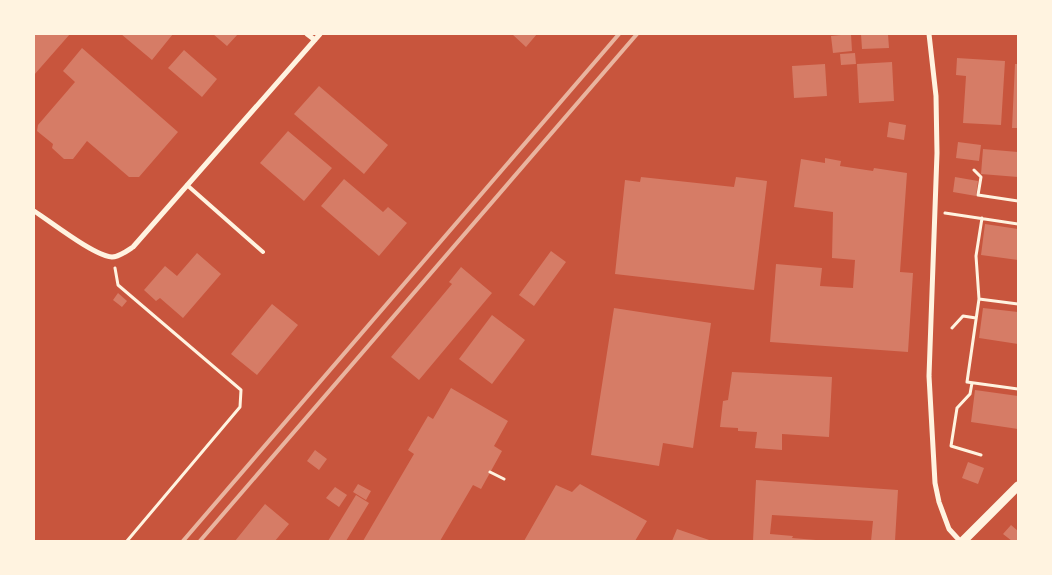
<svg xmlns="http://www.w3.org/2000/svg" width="1052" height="575" viewBox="0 0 1052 575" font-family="'IBM Plex Sans',sans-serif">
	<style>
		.building { fill: #d67c66 }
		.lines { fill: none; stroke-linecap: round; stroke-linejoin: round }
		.path { stroke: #fff3e0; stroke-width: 3 }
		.service { stroke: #fff3e0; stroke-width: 4 }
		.minor { stroke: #fff3e0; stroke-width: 5 }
		.tertiary { stroke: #fff3e0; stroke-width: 9 }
		.rail { stroke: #e9b49f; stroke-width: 4 }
	</style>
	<rect width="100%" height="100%" fill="#c8553d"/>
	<path class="building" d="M34,34H70L34,75Z
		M121,34H173L152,60Z
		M213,34H238L227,46Z
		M512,34H537L526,47Z
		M851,34L852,51L833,53L831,36Z
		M861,34H888L889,48L862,49Z
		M82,48L178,132L139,177H129L87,141L73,159H64L52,148L53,144L37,131L38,125L75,82L63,71Z
		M184,50L217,79L202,97L168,68Z
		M855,53L856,64L841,65L840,54Z
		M957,58L1005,61L1001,125L963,123L966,76L956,75Z
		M892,62L894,101L859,103L857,64Z
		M825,64L827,96L794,98L792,66Z
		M1015,64H1018V128H1012Z
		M319,86L388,145L364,174L294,114Z
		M889,122L906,125L904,140L887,137Z
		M288,131L332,168L304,201L260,163Z
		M958,142L981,145L979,161L956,158Z
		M983,149L1018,152V177L981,174Z
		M825,158L841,161L840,166L873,171L874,168L907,173L900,272L913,273L908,352L770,342L776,264L822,268L820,286L853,288L855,260L832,258L833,212L794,207L801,159L825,163Z
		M641,177L734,187L736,177L767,181L754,290L615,274L625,180L640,182Z
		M955,177L978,181L976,196L953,192Z
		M344,179L383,212L388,207L407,223L379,256L321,206Z
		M985,224L1018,229V260L981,255Z
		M551,251L566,262L534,306L519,295Z
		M197,253L221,274L183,318L160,298L156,301L144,290L165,266L177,276Z
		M461,267L492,293L419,380L391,357L452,284L449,282Z
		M118,293L127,301L122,307L113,300Z
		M272,304L298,325L257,375L231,354Z
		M614,308L711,323L693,448L663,443L659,466L591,455Z
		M983,308L1018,312V344L979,338Z
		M492,315L525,340L492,384L459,359Z
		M732,372L832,377L829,437L782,434V450L755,448L757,432L738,431V428L720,427L723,401L728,400Z
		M451,388L508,421L494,446L502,451L481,489L473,485L440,541H363L414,454L408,450L428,416L433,419Z
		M975,390L1018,396V429L971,422Z
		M315,450L327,459L319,470L307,461Z
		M968,462L984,468L978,484L962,478Z
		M756,480L898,490L895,541H871L873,521L772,515L770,534L793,536L792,538L816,540V541H753Z
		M358,484L371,491L366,500L353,492Z
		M580,484L647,521L635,541H524L556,485L572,492Z
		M335,487L347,495L339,507L326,498Z
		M356,495L369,503L346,541H328Z
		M265,504L289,524L275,541H235Z
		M1011,525L1018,531V541H1012L1003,534Z
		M677,529L712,541H672Z"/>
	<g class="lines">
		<path class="path" d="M974,170L981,177L978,195L1018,201
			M945,213L1018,224
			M115,268L118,285L241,390L240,407L127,541
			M979,299L976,256L982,218
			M1018,304L979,299L967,382L1018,389
			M952,328L963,316L976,318
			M972,383L970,394L957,408L951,446L981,455
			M490,472L504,479"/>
		<path class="service" d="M187,185L263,252"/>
		<path class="minor" d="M307,34L315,40
			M929,34L936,96L937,153L929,376L935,483L939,502L949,529L960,541
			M34,211C50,221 94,256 112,257C119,257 127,251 133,247L320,34"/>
		<path class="tertiary" d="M963,541L1018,486"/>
		<path class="rail" d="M183,541L619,34
			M200,541L637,34"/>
	</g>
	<rect width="1052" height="575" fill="none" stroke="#fff3e0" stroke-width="70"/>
</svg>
